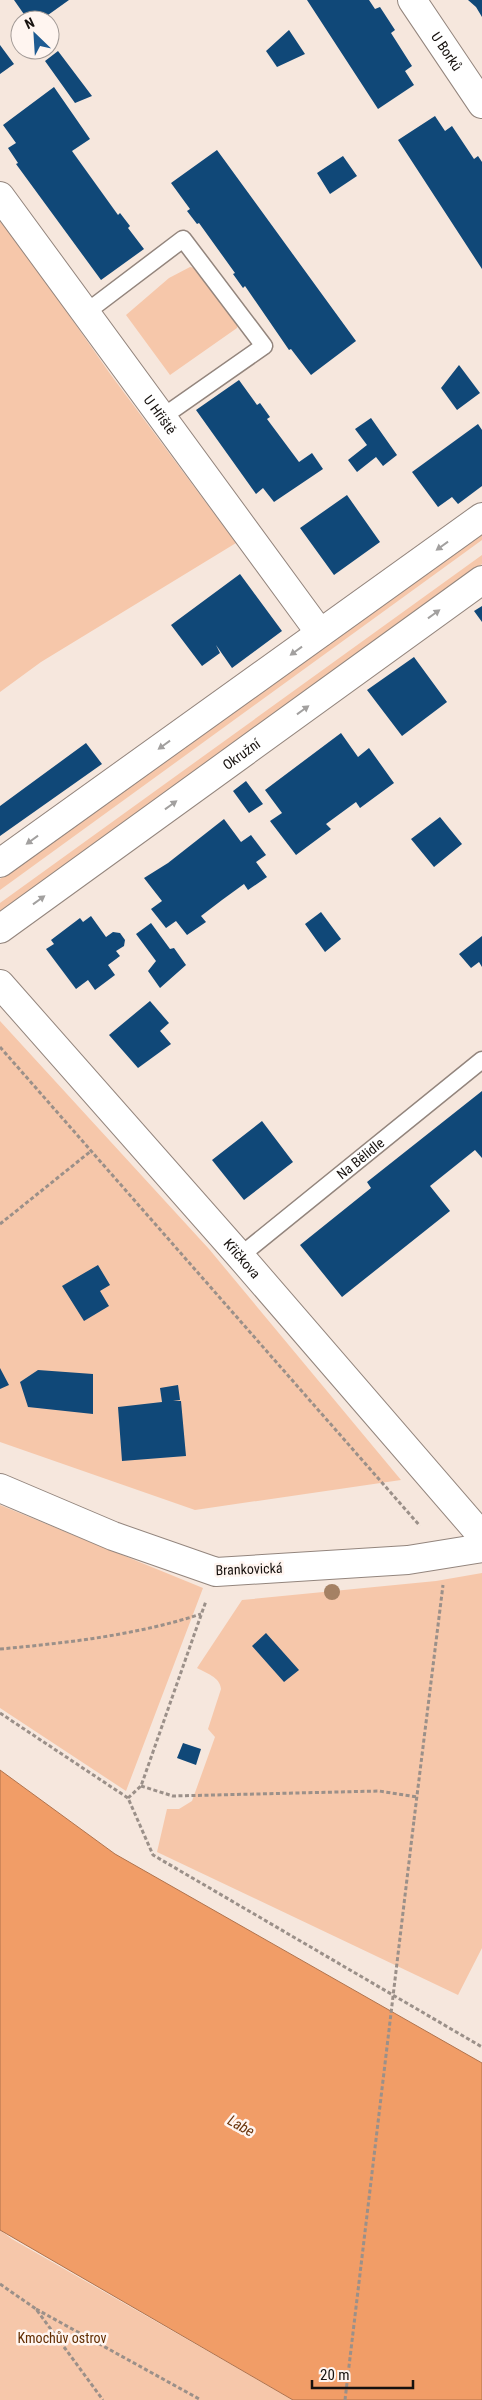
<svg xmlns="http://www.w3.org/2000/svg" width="482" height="2400" viewBox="0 0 482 2400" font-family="'Roboto Condensed',sans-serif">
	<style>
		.green { fill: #f6c7aa }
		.water { fill: #f19d67; stroke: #b0734d }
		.building { fill: #104878 }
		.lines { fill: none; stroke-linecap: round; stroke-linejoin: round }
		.lane-casing { stroke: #93857d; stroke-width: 19 }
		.street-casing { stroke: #93857d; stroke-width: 30 }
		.path { stroke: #9b9089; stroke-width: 3; stroke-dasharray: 4 2.5; stroke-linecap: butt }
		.lane { stroke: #fff; stroke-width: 16 }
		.street { stroke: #fff; stroke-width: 28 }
		.path-bridge { stroke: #9b9089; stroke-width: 3; stroke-dasharray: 4 2.5; stroke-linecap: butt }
		.tree { fill: #a58164 }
		.oneway { fill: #a2a09f }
		.labels { text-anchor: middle; stroke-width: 5; stroke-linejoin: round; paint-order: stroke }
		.street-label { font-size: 14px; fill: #17120f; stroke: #fff5f0 }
		.park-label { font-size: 14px; fill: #622d01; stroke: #fff5f0 }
		.water-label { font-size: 15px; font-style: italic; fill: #6b350c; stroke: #fff5f0 }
	</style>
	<rect width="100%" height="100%" fill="#f6e7dd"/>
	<path class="green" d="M0,217L111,375L236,543L41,662L0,692Z
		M190,267L196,268L238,323L237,328L170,375L126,315L169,278Z
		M482,530V540L0,890V879Z
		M482,555V564L0,913V903Z
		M0,1021L209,1249L401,1480L195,1510L0,1442Z
		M0,1505L203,1588L126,1791L0,1708Z
		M482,1573V1948L458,1995L157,1852L167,1809H179L192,1801L215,1737L208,1729L221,1689C220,1677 206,1673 197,1668L242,1600L436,1581Z
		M0,2230L12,2239L293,2400H0Z"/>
	<path class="water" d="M0,1770L115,1854L482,2063V2400H293L0,2230Z"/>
	<path class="building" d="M14,0H69L41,20H28Z
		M307,0H369L375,9L380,7L395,30L391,33L412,66L405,71L414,85L378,109Z
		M468,0H482V17L476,7Z
		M289,30L305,54L277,67L266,51Z
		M0,45L14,64L0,74Z
		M58,51L92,96L75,103L45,61Z
		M54,87L90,139L72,151L118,215L120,213L130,226L128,228L144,249L101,280L16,164L18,163L8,148L16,143L3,125Z
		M435,116L445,131L452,126L474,159L478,156L482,162V269L398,140Z
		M217,150L356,341L311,375L291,349L289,350L245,286L243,288L233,274L235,273L199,223L197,224L187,211L190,209L171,183Z
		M343,156L357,176L330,194L317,173Z
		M459,365L480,393L457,410L441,388Z
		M239,380L257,405L260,403L270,417L267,419L299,462L312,453L323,469L274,502L263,488L256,494L196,410Z
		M371,418L397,455L383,466L376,457L357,472L348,460L367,445L355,429Z
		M478,424L482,430V486L458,504L452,497L438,507L412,472Z
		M347,495L380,542L334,575L300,528Z
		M240,574L282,631L232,668L216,645L220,653L202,666L171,625Z
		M482,606V622L474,611Z
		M414,657L447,702L402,736L367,690Z
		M341,733L358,757L369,748L394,783L360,808L356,802L326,824L331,829L296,855L270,821L282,813L265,790Z
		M86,743L102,764L0,836V806Z
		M246,781L263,804L249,813L233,791Z
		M440,817L462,844L434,867L411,839Z
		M224,819L241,842L251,835L266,855L256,862L267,877L248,890L244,884L222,900L201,916L206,922L187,935L176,921L166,928L151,909L162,901L144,878L168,863Z
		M321,912L341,939L325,952L305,924Z
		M91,916L106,937L113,932L120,933L125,940L124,946L116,951L120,956L108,965L115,975L95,990L88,980L76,989L46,949L54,944L51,940L80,918L83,922Z
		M151,923L170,949L174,948L186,965L160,988L148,971L156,961L136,934Z
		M482,936V967L479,962L471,968L459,954Z
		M150,1001L169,1023L160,1031L171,1044L138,1068L109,1035Z
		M482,1091V1158L475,1150L430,1186L450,1211L342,1297L300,1245L371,1188L367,1182Z
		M262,1121L293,1162L244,1200L212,1160Z
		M98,1265L110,1285L100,1291L109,1306L84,1321L62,1286Z
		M0,1368L9,1385L0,1389Z
		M38,1370L93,1374V1414L28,1407L20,1382Z
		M178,1385L180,1400L173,1401H181L186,1456L122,1461L118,1407L162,1402L160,1388Z
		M266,1633L299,1670L284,1682L252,1646Z
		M183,1743L201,1749L196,1765L177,1758Z"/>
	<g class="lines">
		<g class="lane-casing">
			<g id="lane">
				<path d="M84,314L183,239L264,346L161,418"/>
				<path id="s1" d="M240,1256L482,1060"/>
			</g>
		</g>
		<g class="street-casing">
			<g id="street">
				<path id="s2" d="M412,0L482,104"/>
				<path id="s3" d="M0,196L320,633"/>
				<path d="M0,863L482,517"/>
				<path id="s4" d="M0,929L482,580"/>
				<path id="s5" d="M0,984L240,1256L482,1536"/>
				<path d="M0,1488L113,1536L216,1572L408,1560L482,1548"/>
			</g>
		</g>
		<path class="path" d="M0,1047L420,1526
			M0,1224L91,1151
			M0,1649C67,1643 137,1635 201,1614
			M0,1713L128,1798L153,1855L482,2047
			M141,1786L173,1796L379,1791L417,1797
			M128,1798L141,1786L206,1601
			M414,1820L443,1585
			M0,2284L36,2309L103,2400
			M36,2309L201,2400"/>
		<use href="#lane" class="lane"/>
		<use href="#street" class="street"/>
		<path class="path-bridge" d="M345,2400L414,1820"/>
	</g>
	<circle class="tree" cx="332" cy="1592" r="8"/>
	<defs><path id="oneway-solid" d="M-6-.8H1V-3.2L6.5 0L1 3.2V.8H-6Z" transform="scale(1.25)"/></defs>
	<g class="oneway">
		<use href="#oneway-solid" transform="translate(442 546) rotate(144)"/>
		<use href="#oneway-solid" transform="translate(434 614) rotate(-36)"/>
		<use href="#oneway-solid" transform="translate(296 651) rotate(144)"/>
		<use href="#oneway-solid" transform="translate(303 710) rotate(-36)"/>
		<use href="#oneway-solid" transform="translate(164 745) rotate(144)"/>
		<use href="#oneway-solid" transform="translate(171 805) rotate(-36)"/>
		<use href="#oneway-solid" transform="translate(32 840) rotate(144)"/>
		<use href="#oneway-solid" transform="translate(39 900) rotate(-36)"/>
	</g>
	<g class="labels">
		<g class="street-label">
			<text dy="5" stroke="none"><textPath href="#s2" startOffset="62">U Borků</textPath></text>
			<text dy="5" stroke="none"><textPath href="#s3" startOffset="271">U Hřiště</textPath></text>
			<text dy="5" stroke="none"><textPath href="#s4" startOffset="298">Okružní</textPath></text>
			<text dy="5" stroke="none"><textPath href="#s1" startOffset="155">Na Bělidle</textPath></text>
			<text dy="5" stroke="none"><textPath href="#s5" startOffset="366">Křičkova</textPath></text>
			<text transform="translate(249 1569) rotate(-2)" y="5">Brankovická</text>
		</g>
		<g class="park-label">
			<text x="62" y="2343">Kmochův ostrov</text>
		</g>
		<g class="water-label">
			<text transform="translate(241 2126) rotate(29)" y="5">Labe</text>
		</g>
	</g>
	<g transform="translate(35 35) rotate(335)"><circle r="24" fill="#fff5f0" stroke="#a29a96"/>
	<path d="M0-4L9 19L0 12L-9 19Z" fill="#1e5b92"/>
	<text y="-8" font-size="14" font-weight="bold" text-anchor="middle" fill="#17120f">N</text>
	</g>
	<path d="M312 2380v8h101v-8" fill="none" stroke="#17120f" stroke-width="2.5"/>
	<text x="320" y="2380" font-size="15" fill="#17120f" stroke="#fff5f0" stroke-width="4" paint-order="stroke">20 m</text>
</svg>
